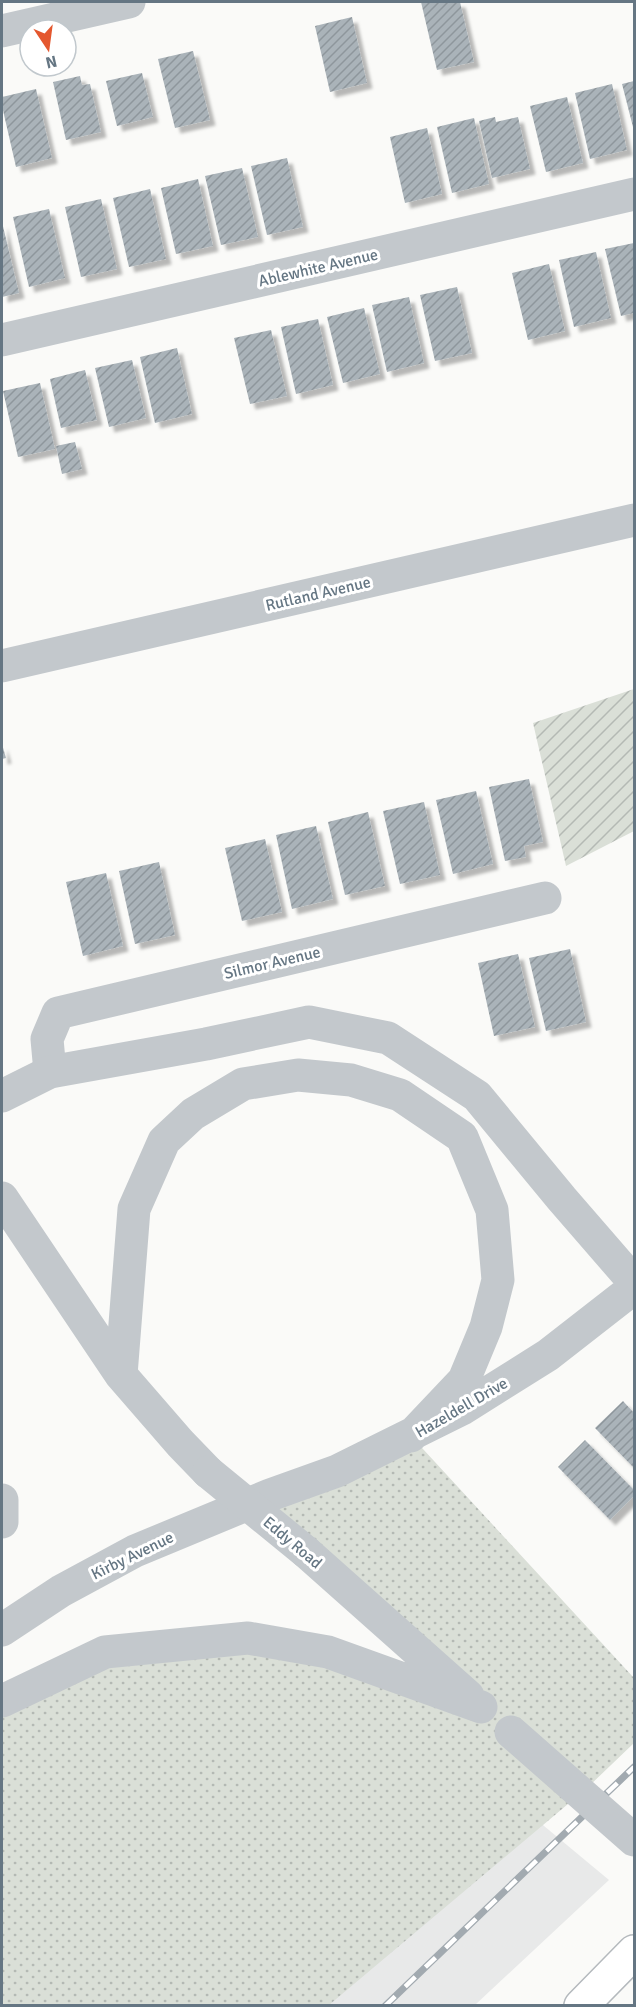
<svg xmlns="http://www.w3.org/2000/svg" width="636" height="2007" viewBox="0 0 636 2007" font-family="Signika,sans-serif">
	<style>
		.built { fill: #e8e9e9 }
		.grass { fill: url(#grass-dots) }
		.garden { fill: url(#garden-furrows) }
		.building { fill: url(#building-hatch); filter: url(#shadow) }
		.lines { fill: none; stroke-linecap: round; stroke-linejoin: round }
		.motorway-casing { stroke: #b4b9bd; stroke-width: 36 }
		.minor { stroke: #c3c8cc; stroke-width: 33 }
		.tertiary { stroke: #c3c8cc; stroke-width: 33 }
		.motorway { stroke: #fff; stroke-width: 33 }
		.rail-casing { stroke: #a2aab0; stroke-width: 7 }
		.rail { stroke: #fff; stroke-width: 4.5; stroke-dasharray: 14; stroke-linecap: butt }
		.tertiary-bridge { stroke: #c3c8cc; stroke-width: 33 }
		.labels { text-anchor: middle; stroke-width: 6; stroke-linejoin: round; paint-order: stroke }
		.street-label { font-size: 16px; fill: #657683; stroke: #fff }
	</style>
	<defs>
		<pattern id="grass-dots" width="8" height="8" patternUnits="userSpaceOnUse" patternTransform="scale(1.5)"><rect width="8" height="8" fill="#dadfd7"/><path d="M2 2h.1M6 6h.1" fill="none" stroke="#b4b9b4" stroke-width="1.8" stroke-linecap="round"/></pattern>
		<pattern id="garden-furrows" width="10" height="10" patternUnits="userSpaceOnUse" patternTransform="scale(1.5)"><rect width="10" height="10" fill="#dadfd7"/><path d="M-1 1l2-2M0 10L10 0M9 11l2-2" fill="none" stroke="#b4b9b4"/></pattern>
		<pattern id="building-hatch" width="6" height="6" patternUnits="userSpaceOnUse" patternTransform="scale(1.5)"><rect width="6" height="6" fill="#aab3b9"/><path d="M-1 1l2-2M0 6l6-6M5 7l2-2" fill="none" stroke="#8e969c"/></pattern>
		<filter id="shadow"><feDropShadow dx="5.5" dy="5.5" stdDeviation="1.5" flood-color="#0004"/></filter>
	</defs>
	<rect width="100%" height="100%" fill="#fafaf8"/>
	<path class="built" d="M520,1806L609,1880L475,2005L306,2006Z"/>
	<path class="grass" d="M411,1436L634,1678V1743L587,1788L329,2005L2,2006V1701L105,1652L248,1638L479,1706L248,1505Z"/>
	<path class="garden" d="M634,689V831L566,866L533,723Z"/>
	<path class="building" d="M421,2H460L474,62L437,70Z
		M352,17L367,83L330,92L315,26Z
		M193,51L210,120L175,128L158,59Z
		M142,73L153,117L117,126L106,81Z
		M80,76L82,85L90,84L101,132L66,140L53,82Z
		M634,81V131L622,84Z
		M612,84L627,150L590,159L575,93Z
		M36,89L52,158L16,167L2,106V97Z
		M567,97L583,163L546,172L530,106Z
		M495,117L496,122L518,117L530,169L492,178L479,121Z
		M474,118L489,184L452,193L437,127Z
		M427,128L442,194L405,203L390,137Z
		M287,158L303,227L267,235L251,166Z
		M242,168L258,237L221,245L205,176Z
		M198,179L213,246L176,254L161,188Z
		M150,189L166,259L129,267L113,198Z
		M101,199L117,269L81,277L65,207Z
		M49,209L65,278L29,287L13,217Z
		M2,222L19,293L2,297Z
		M634,243V313L621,316L605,249Z
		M596,252L611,318L574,327L559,260Z
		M549,264L565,331L528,340L512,273Z
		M457,287L472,353L435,361L420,295Z
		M409,297L424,363L387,372L372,305Z
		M364,308L380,374L343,383L327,317Z
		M318,319L333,385L296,394L281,327Z
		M271,330L287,396L250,404L234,338Z
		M177,348L192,414L155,423L140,357Z
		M132,360L146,418L109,427L95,368Z
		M85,370L97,420L61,428L50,379Z
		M40,383L55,449L18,457L3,391Z
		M75,442L82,469L62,474L56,446Z
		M2,744L6,758L2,759Z
		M529,779L543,842L524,846L526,857L505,861L489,787Z
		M476,791L493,864L453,874L436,800Z
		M424,802L440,875L400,884L383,811Z
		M368,812L385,886L345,895L328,822Z
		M316,826L333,899L292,909L276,835Z
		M265,839L282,912L242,921L225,848Z
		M159,862L175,935L135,944L119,871Z
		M106,873L123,946L83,956L66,882Z
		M570,949L586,1022L546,1031L529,958Z
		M518,954L535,1027L494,1036L478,963Z
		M623,1401L634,1413V1468L595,1428Z
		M585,1440L634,1490V1496L610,1520L558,1467Z"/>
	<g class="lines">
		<g class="motorway-casing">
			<path id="motorway" d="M581,2006L634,1952"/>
		</g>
		<path class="minor" d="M2,31L129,2
			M2,340L634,194
			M2,666L634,520
			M50,1072L47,1039L58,1013L545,898"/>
		<path class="tertiary" d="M2,1096L50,1072L206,1044L309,1022L388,1038L477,1096L562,1199L634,1282
			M2,1198L121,1375L180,1443L208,1472
			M121,1375L134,1209L164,1141L193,1114L243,1084L298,1075L351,1080L400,1095L462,1137L492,1210L498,1280L486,1327L464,1380L411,1436
			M2,1500V1522
			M306,1552L468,1696
			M2,1630L61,1591L135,1551L270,1495L337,1471L462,1409L548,1355L634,1288
			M2,1701L105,1652L248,1638L328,1652L481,1707"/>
		<use href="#motorway" class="motorway"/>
		<g class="rail-casing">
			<path id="rail" d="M385,2006L634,1767"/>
		</g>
		<use href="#rail" class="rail"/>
		<path class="tertiary-bridge" d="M208,1472L306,1552
			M511,1732L634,1840"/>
	</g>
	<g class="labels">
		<g class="street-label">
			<text transform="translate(318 267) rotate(-13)" y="6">Ablewhite Avenue</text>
			<text transform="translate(318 593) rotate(-13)" y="6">Rutland Avenue</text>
			<text transform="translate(272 962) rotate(-13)" y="6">Silmor Avenue</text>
			<text transform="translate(461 1407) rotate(-30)" y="6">Hazeldell Drive</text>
			<text transform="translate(293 1542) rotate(40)" y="6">Eddy Road</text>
			<text transform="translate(132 1555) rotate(-26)" y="6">Kirby Avenue</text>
		</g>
	</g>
	<rect width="636" height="2007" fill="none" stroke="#657683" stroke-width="6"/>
	<g transform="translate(48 48) rotate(167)"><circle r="28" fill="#ffffff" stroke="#c1c8cd" stroke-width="1.5"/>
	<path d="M0-4.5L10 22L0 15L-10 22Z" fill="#e4572e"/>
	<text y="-9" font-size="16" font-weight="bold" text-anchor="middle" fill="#657683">N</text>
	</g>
</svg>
